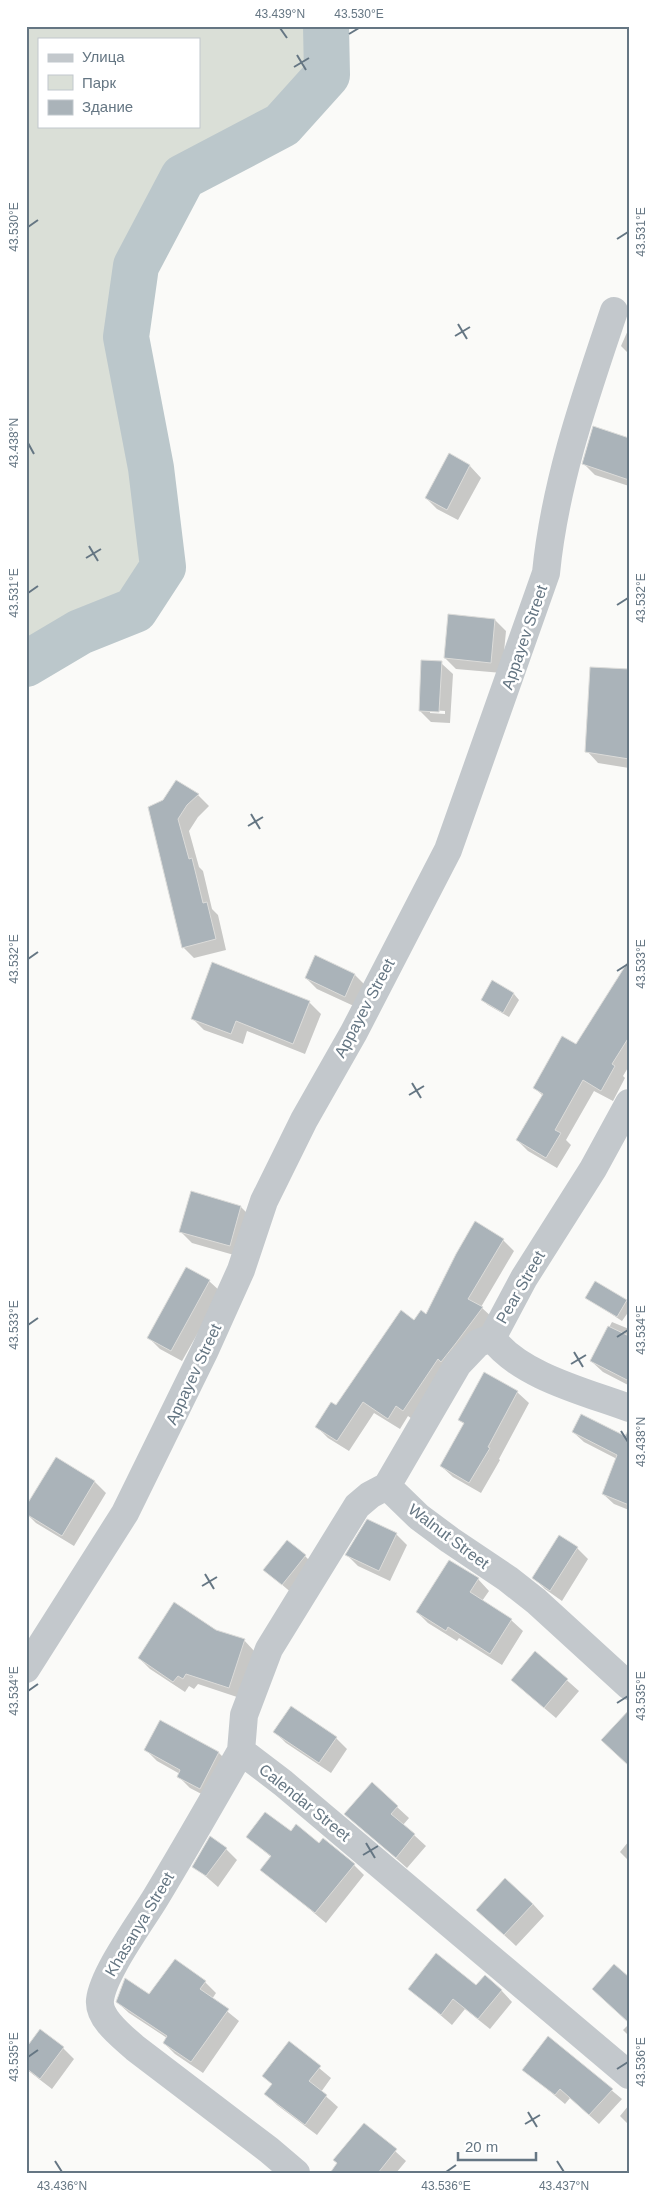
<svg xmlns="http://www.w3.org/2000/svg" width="655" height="2199" viewBox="0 0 655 2199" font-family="Helvetica,sans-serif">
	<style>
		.green { fill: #dadfd7; fill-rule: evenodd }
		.shadow { fill: #0003; fill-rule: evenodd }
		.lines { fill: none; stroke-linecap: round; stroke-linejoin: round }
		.river { stroke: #bbc7cb; stroke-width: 46 }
		.building { fill: #aab3b9; stroke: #dcdcda }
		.minor { stroke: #c3c8cc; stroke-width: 28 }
		.ticks { fill: none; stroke: #657683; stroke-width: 2 }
		.labels { text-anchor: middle; stroke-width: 5; stroke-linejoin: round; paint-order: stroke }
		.street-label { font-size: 16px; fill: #657683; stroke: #fff }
		.neatline { fill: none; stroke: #657683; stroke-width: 2 }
		.ticks-label { font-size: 12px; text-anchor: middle; fill: #657683 }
	</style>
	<rect width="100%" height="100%" fill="#fafaf8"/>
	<path class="green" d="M26,26H326L327,75L282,125L183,177L136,266L126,337L151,468L163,567L135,610L80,632L26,664ZM39,39H199V126H39Z"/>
	<path class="shadow" d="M629,328V354L621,346Z
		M629,439V486L595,475L584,464Z
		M449,455L470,466L481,478L458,520L437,509L426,498Z
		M495,620L506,631L502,673L456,669L445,658Z
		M441,663L453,674L450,723L431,722L420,711ZM430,710L445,711V714L430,713Z
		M629,670V768L598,763L587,751Z
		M177,782L198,795L209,806L198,817L189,831L199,867L203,871L212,909L218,915L226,950L194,958L183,947L164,801Z
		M629,969V1066L623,1076L625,1078L613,1101L594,1091L566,1140L571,1145L557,1168L528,1151L517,1140L543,1096L534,1087L577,1046Z
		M355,975L366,986L356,1007L317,989L306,978Z
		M492,982L514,994L519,1000L509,1017L488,1005L482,1000Z
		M309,1002L321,1014L305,1054L247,1031L243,1044L204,1030L193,1019Z
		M192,1193L241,1207L252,1218L241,1257L192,1243L180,1231Z
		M503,1240L514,1251L481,1307L494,1319L415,1421L408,1416L400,1429L374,1413L349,1451L328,1438L317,1427L414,1321L426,1316Z
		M187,1269L209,1281L221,1292L182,1361L160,1349L148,1337Z
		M587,1298L626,1301L629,1304V1311L622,1321Z
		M612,1322L629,1329L628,1385L603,1372L591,1361Z
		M517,1392L529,1403L499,1459L500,1460L481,1493L453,1477L441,1466L465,1425L459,1420Z
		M573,1432L627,1438L629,1435V1510L614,1504L603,1494L617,1459L584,1442Z
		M56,1459L95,1482L106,1493L74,1546L36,1523L26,1513Z
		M396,1534L407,1545L390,1581L358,1566L347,1555Z
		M577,1548L588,1559L562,1601L545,1589L534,1578Z
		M305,1556L316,1567L294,1595L265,1570Z
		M450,1561L478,1579L489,1591L482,1601L511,1620L523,1631L502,1665L459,1638L457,1641L428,1623L417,1612Z
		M216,1631L244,1640L255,1652L240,1698L198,1684L194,1689L189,1686L185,1692L150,1669L139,1658Z
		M535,1652L579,1691L556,1718L524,1691Z
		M161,1722L219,1753L230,1764L211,1799L190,1788L178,1776L180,1774L157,1761L146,1750Z
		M275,1732L336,1738L347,1749L331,1773L286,1743Z
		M372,1784L409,1818L403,1825L426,1846L407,1868L346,1814Z
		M291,1833L319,1844L354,1865L364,1875L326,1923L262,1869L271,1857L248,1837Z
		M629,1841V1861L620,1852Z
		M226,1849L237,1860L218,1887L194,1866Z
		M533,1904L544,1916L516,1946L489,1921Z
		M205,1982L216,1993L212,1999L239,2021L203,2073L175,2054L164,2043L167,2038L129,2013L117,2002Z
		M477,1987L501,1990L512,2002L490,2029L465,2009L452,2025L410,1989Z
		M629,2024V2036L623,2030Z
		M548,2037L622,2099L599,2124L570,2098L565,2104L524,2070Z
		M289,2043L331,2078L321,2092L338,2107L317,2135L277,2105L266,2094L273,2085L264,2076Z
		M63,2048L74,2059L52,2089L26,2069V2050Z
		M629,2105V2125L620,2116Z
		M365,2124L406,2161L396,2173H332Z"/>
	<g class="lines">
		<path class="river" d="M26,664L80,632L135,610L163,567L151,468L126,337L136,266L183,177L282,125L327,75L326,26"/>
	</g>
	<path class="building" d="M593,426L629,438V480L582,464Z
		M449,453L470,465L447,510L425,498Z
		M448,614L495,619L491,663L444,658Z
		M421,660L442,661L439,712L419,711Z
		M590,667L629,669V759L585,752Z
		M176,780L199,794L187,805L178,819L189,859L192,858L203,903L207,902L216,939L182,948L148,807L163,800Z
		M315,955L355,974L345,997L305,978Z
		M629,960V1037L612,1064L615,1066L601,1091L583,1080L555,1130L561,1133L546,1158L516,1140L543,1094L533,1088L562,1036L576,1044Z
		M212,962L310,1001L293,1044L236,1021L231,1034L191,1019Z
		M492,980L514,993L503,1013L481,1000Z
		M191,1191L241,1206L230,1246L179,1232Z
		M475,1221L504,1239L468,1299L483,1307L456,1343L441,1362L438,1359L403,1411L396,1406L388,1419L363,1402L337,1441L315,1427L331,1402L336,1405L401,1310L414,1320L421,1310L426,1314L456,1254Z
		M186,1267L210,1280L171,1351L147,1338Z
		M595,1281L627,1300L617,1317L585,1298Z
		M608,1326L629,1336V1381L590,1361Z
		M484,1372L518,1391L488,1447L490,1448L469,1483L440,1466L464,1423L458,1420Z
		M581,1414L625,1436L629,1429V1505L602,1494L617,1455L572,1432Z
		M56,1457L95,1481L62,1536L26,1514V1506Z
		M367,1519L397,1533L379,1571L345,1555Z
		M559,1535L578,1547L550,1591L532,1578Z
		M287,1540L306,1555L282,1585L263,1570Z
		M449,1560L479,1578L470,1592L512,1619L490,1654L448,1627L446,1631L416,1612Z
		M174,1602L216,1630L245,1639L229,1688L186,1674L183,1679L178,1676L173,1682L138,1658Z
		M535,1651L568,1679L544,1708L511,1680Z
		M291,1706L337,1737L319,1763L273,1732Z
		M629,1710V1766L601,1740Z
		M160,1720L219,1752L200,1789L177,1777L180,1770L144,1750Z
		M372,1782L398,1806L391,1814L415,1834L396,1858L344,1814Z
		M265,1812L291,1831L296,1824L319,1843L323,1838L355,1864L315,1913L260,1870L271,1856L246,1837Z
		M210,1836L227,1848L206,1876L192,1867Z
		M505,1878L533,1904L504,1935L476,1910Z
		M436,1953L476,1985L485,1975L502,1990L478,2019L453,1999L441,2015L408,1989Z
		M175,1959L206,1981L200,1989L229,2009L191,2062L163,2043L167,2036L116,2002L125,1978L149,1994Z
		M614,1964L629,1977V2023L592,1989Z
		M40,2029L64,2047L40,2079L26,2068V2048Z
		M548,2036L613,2089L589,2115L560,2089L555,2095L522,2070Z
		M289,2041L321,2066L309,2081L327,2095L305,2125L264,2094L272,2084L262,2076Z
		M364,2123L397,2149L378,2173H330L337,2163L333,2160Z"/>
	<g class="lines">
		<path class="minor" d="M492,1338L478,1343L458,1364L387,1486L419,1517L450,1540L508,1579L536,1601L629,1686
			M492,1338L524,1278L593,1169L629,1103
			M492,1338C520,1376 586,1392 629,1408
			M387,1486L370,1495L357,1506L269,1649L244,1715L241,1751L283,1783L629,2075
			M26,1669L125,1513L205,1350L241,1270L264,1201L304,1120L354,1032L448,850L546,573C555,482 585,397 614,311
			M241,1751C213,1800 185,1849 156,1897C141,1922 103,1973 100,2000C98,2019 123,2037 135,2048L269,2150L296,2173"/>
	</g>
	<path class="ticks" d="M280,28L287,38M349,34L359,28M297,55L306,70M294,67L309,58M28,227L38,220M617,239L628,232M458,324L467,339M455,336L470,327M28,443L34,454M89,546L98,561M86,558L101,549M28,593L38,586M617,605L628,598M251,814L260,829M248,826L263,817M28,959L38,952M617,971L628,964M412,1083L421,1098M409,1095L424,1086M28,1325L38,1318M617,1337L628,1330M574,1352L583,1367M571,1364L586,1355M621,1431L628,1442M205,1574L214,1589M202,1586L217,1577M28,1691L38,1684M617,1703L628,1696M366,1843L375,1858M363,1855L378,1846M28,2057L38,2050M617,2069L628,2062M528,2112L537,2127M525,2124L540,2115M55,2161L62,2172M557,2161L564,2172M446,2172L456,2165"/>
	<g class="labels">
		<g class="street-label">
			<text transform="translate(524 637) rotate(-71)" y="6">Appayev Street</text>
			<text transform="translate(364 1008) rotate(-62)" y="6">Appayev Street</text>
			<text transform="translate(520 1287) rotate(-60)" y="6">Pear Street</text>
			<text transform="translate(193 1374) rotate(-65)" y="6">Appayev Street</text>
			<text transform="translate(449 1536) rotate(37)" y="6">Walnut Street</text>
			<text transform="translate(305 1802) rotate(39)" y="6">Calendar Street</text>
			<text transform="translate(139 1924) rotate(-59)" y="6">Khasanya Street</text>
		</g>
	</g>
	<rect width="655" height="2199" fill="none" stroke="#ffffff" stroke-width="55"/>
	<rect x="38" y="38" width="162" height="90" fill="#ffffff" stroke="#c1c8cd"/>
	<rect x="48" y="54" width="25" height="8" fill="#c3c8cc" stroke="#c1c8cd"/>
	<text x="82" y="62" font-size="15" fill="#657683">Улица</text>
	<rect x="48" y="75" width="25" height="15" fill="#dadfd7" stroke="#c1c8cd"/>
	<text x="82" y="88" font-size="15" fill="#657683">Парк</text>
	<rect x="48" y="100" width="25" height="15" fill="#aab3b9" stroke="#c1c8cd"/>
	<text x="82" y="112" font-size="15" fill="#657683">Здание</text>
	<path d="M458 2152v8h78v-8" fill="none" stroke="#657683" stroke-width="2.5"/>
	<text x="465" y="2152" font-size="15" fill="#657683" stroke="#ffffff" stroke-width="4" paint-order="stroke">20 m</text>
	<rect x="28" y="28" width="600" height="2144" class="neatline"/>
	<g class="ticks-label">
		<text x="280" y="18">43.439°N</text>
		<text x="359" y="18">43.530°E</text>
		<text transform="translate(14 227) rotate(-90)" y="4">43.530°E</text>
		<text transform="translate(641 232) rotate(-90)" y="4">43.531°E</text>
		<text transform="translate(14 443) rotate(-90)" y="4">43.438°N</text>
		<text transform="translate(14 593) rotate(-90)" y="4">43.531°E</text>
		<text transform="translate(641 598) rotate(-90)" y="4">43.532°E</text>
		<text transform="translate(14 959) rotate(-90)" y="4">43.532°E</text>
		<text transform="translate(641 964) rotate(-90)" y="4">43.533°E</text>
		<text transform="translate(14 1325) rotate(-90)" y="4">43.533°E</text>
		<text transform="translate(641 1330) rotate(-90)" y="4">43.534°E</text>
		<text transform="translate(641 1442) rotate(-90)" y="4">43.438°N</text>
		<text transform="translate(14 1691) rotate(-90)" y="4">43.534°E</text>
		<text transform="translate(641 1696) rotate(-90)" y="4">43.535°E</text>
		<text transform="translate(14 2057) rotate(-90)" y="4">43.535°E</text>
		<text transform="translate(641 2062) rotate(-90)" y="4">43.536°E</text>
		<text x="62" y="2190">43.436°N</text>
		<text x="446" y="2190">43.536°E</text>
		<text x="564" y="2190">43.437°N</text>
	</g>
</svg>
